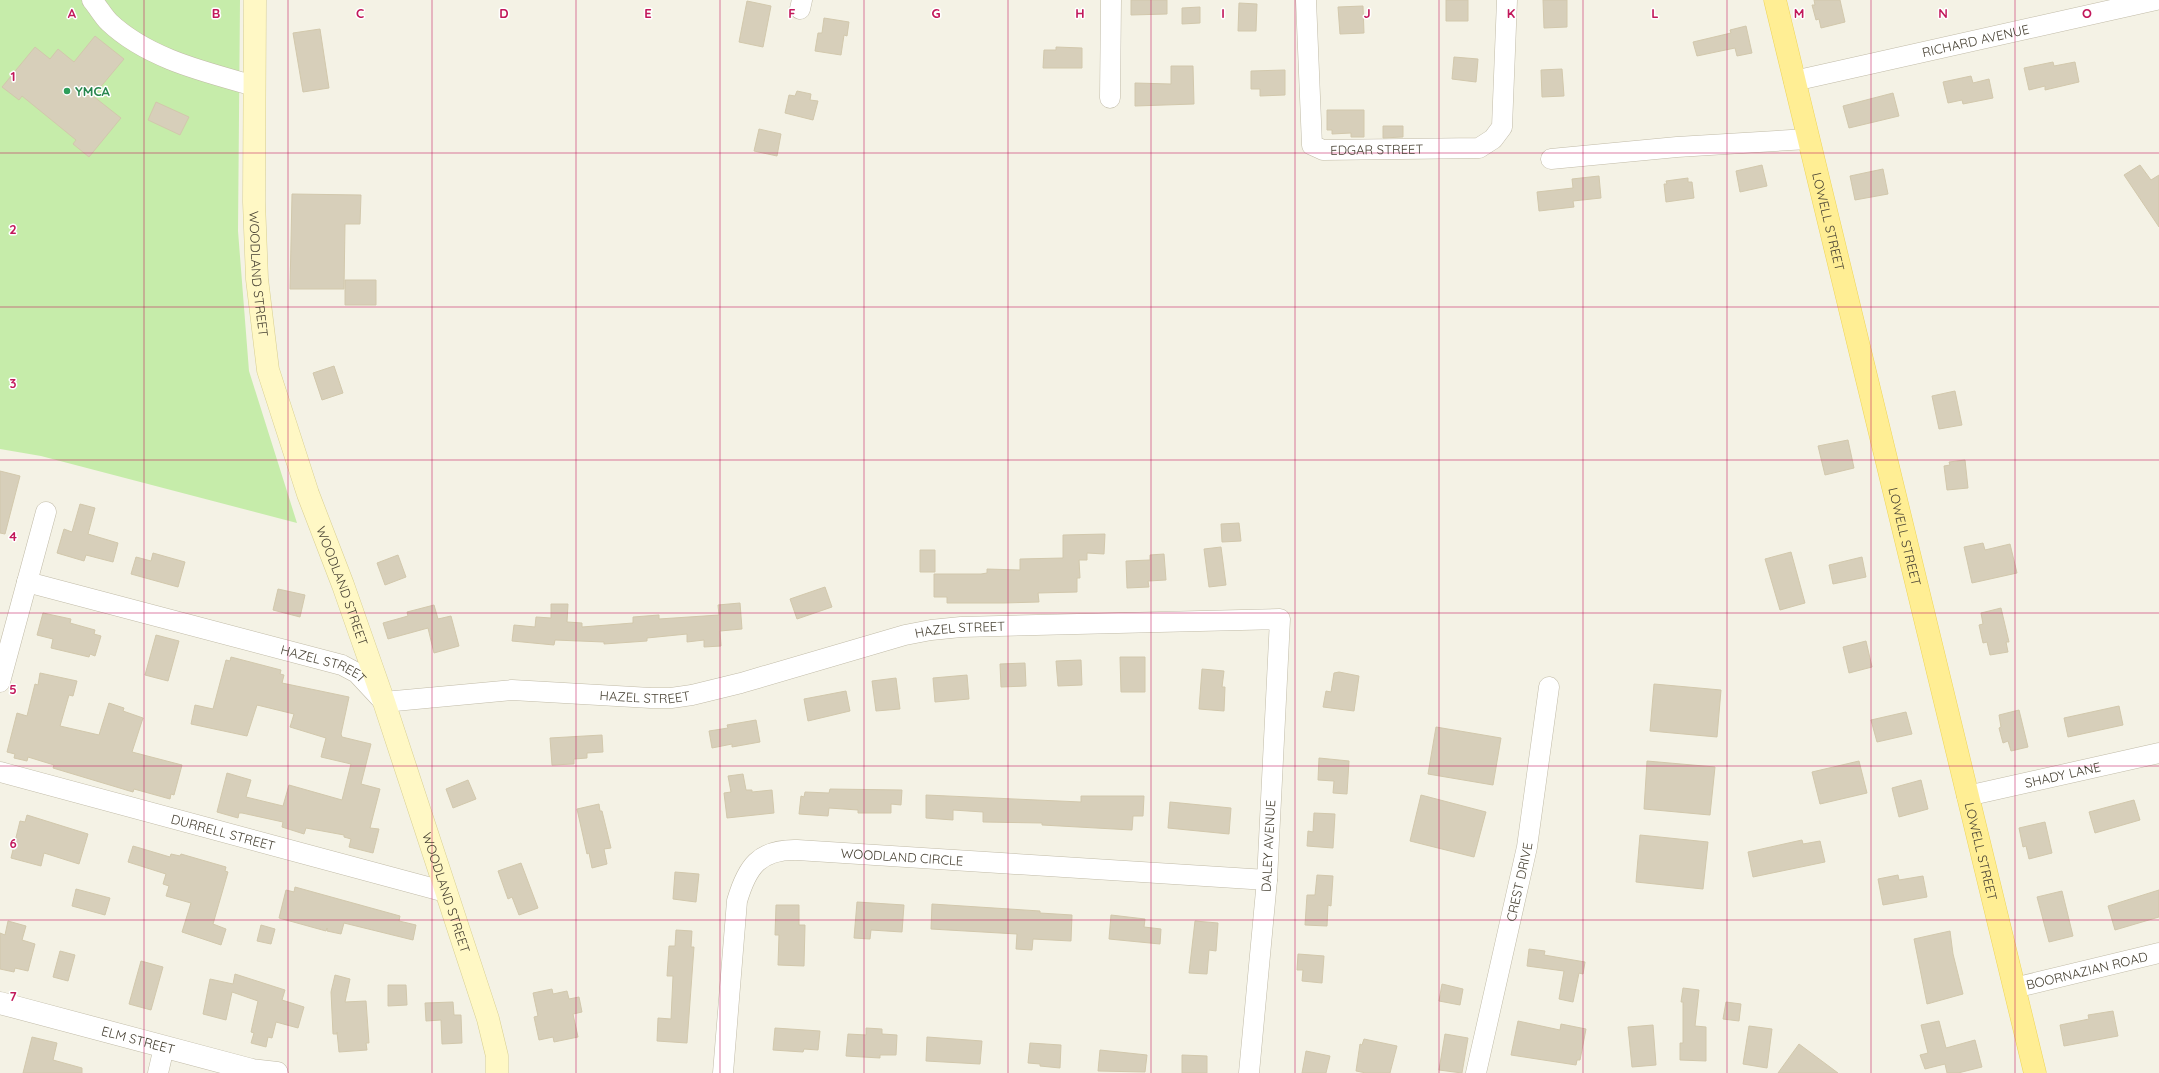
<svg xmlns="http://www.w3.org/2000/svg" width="2159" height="1073" viewBox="0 0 2159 1073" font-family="Quicksand,sans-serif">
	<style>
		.green { fill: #c6ecaa }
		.building { fill: #d7cfba; stroke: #d2c8ac }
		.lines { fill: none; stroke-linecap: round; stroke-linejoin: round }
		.minor-casing { stroke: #c1bba7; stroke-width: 21 }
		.tertiary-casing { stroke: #c1bba7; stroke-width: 23 }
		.secondary-casing { stroke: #d8cf91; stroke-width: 23 }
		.primary-casing { stroke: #eed559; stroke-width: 23 }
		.minor { stroke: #fff; stroke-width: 20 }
		.tertiary { stroke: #fff; stroke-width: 22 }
		.secondary { stroke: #fff8c5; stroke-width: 22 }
		.primary { stroke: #ffee94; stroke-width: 22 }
		.grid { fill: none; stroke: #c2185b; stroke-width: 1; stroke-opacity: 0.55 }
		.leisure-dot { fill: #2e9e5b; stroke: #fff; stroke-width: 1.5 }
		.labels { text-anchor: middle; stroke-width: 3; stroke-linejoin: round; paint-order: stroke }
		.street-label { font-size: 13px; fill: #484234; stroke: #fff }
		.leisure-label { font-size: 13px; font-weight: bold; fill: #27864d; stroke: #fff; text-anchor: start }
		.grid-label { font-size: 13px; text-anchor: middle; font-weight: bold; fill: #c2185b; stroke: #fff; stroke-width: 3; stroke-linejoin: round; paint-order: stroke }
	</style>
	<rect width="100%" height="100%" fill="#f4f2e5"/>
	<path class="green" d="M0,0H240L238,231L249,371L297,523L41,456L0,449Z"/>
	<path class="building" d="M1131,0H1167V14L1131,15Z
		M1446,0H1468V21H1446Z
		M1543,0H1567V27L1544,28Z
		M1814,0H1840L1845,22L1821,28L1819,19L1816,20L1812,5H1815Z
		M747,1L771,6L763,47L739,42Z
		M1239,3L1257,4L1256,31H1238Z
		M1363,6L1364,33L1340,34L1338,7Z
		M1200,7V23L1182,24V8Z
		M824,18L849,22L847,36L844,35L841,55L815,51L818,33H822Z
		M1746,26L1752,53L1737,56L1735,48L1697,56L1693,42L1731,33L1730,30Z
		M320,29L329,88L303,92L293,33Z
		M95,36L124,59L93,96L121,118L89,157L73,144L76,140L22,96L19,100L2,87L35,47L50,59L58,49L74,62Z
		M1056,47L1082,48V68H1043L1044,50H1056Z
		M1454,57L1478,59L1476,82L1452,79Z
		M2053,62L2054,66L2075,62L2079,82L2045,90V86L2029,90L2024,68Z
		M1171,66H1193L1194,104L1135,106V83L1171,84Z
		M1562,69L1564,96L1542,97L1541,70Z
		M1285,70V95L1260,96V89H1251V71Z
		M1971,76L1973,83L1989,79L1993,98L1963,104L1962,100L1948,103L1943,82Z
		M797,91L811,94L810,100L818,101L813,120L785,113L789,95L795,96Z
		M1893,93L1899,116L1849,128L1843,106Z
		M156,102L189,117L180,135L148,120Z
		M1327,110H1364V137H1351V133L1332,134V130H1327Z
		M1383,126H1403V137L1383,138Z
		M759,129L781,134L777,156L754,151Z
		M1762,165L1767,186L1740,192L1736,171Z
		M2140,165L2151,180L2159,175V227L2124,175Z
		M1883,169L1888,194L1855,200L1850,176Z
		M1599,176L1601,198L1573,201L1574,207L1539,211L1537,192L1573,188L1572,179Z
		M1688,178V182H1692L1694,198L1666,202L1664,184H1667L1666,181Z
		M292,194L361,195L360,224H345L344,289H290Z
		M345,280H376V305H345Z
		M334,366L343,393L322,400L313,373Z
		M1955,391L1962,425L1939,429L1932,396Z
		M1848,440L1854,468L1825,475L1818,446Z
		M1965,460L1968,488L1947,490L1944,466L1950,465L1949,462Z
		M0,471L20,476L5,534L0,533Z
		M80,504L95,508L88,534L118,543L113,562L86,555L84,561L57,553L64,529L72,532Z
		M1239,523L1241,541L1222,542L1221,524Z
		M1105,534L1104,554L1087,553V560H1079L1080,578H1077V592L1038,593L1039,602L1004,603H947V597H934V574H981L987,573V569L1020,570V559L1063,558V535Z
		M1983,543L1985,550L2010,544L2017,573L1972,583L1964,547Z
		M1221,547L1226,585L1209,587L1204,549Z
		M920,550H935V572H920Z
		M1791,552L1805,603L1780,610L1765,559Z
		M153,553L185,562L178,587L131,574L136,557L151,561Z
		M1164,554L1166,580L1148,581L1149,587L1127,588L1126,561L1150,560V555Z
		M398,555L406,577L385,585L377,563Z
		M1862,557L1866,577L1833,584L1829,565Z
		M825,587L832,607L797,619L790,599Z
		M278,589L305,595L300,617L273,610Z
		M740,603L742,629L720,631L721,646L704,647V640L687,642V634L647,638V641L604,644V642L555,640L554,645L512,641L514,625L535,627L536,617L551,618V604H568L567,622L582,623V627L633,623V617L659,615V619L719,615L718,605Z
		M434,605L438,619L451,616L459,646L434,653L428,628L388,639L383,623L408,616L407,612Z
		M2001,608L2009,642H2006L2008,652L1990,655L1987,642L1983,643L1979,625L1983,624L1981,613Z
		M43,613L71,619L70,623L95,630L94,634L101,636L95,656L90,654L89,657L51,648L53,639L37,635Z
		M156,635L179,641L168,681L145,675Z
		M1866,641L1872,667L1849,673L1843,647Z
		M231,657L281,670L280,674L284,675L282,683L349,697L341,734L342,737L371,744L361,784L380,789L370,828L379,829L373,853L349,847L351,839L344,837V835L306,828L304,834L282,827L283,822L242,813H239L238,818L217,812L227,773L251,780L246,797L283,806L289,785L342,800L351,764L321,757L326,738L290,727L294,714L257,705L247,736L191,724L195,705L213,709L226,660L230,661Z
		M1120,657H1145V692H1121Z
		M1081,660L1082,685L1058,686L1056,661Z
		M1025,663L1026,686L1001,687L1000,664Z
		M1202,669L1224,671L1222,687H1225L1224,711L1199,709Z
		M1339,672L1359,676L1354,711L1323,707L1326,691L1331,692L1334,673Z
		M40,673L77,681L73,696L69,695L60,726L99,735L109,703L124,708L123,711L143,718L132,752L182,765L174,795L171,794L170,799L134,789L133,792L53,768L54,765L28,757L27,761L14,758L15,754L7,752L17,713L27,716L35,684L38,685Z
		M967,675L969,699L935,702L933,678Z
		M896,678L900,709L876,711L872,681Z
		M1654,684L1721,690L1717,737L1650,731Z
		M846,691L850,711L808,721L804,699Z
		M2119,706L2123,725L2068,737L2064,718Z
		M2019,710L2028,747L2011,751L2008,741L2003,743L1999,728L2001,727L1999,715Z
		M1906,712L1912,734L1877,742L1871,720Z
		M756,720L760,742L732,747V744L712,748L709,731L728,728L727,725Z
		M1436,727L1501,738L1493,785L1428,774Z
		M602,735L603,752L587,753V758L574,759V764L552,765L550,738Z
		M1319,758L1349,761L1347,794L1333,793L1334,781L1318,780Z
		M1647,761L1715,767L1710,815L1644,809Z
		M1859,761L1867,793L1820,804L1812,772Z
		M743,774L746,790H752V792L772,790L774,813L727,818L724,793L731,792L728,776Z
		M468,780L476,799L453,808L446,789Z
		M1921,780L1928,809L1899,817L1892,788Z
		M830,789L902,790L901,805L891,804V813H858V810L829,808L828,816L799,814L801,796L804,797L805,792L829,793Z
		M926,795L1081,802V796H1144L1143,816H1133L1132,830L1042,825V823L983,822V812L953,810V820L926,818Z
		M1421,795L1486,812L1474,857L1410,841Z
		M2134,800L2140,820L2095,833L2089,812Z
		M1170,802L1231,808L1229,834L1168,828Z
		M599,804L600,811H602L611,848L604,849L607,864L592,868L589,853L587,854L577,809Z
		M1314,813L1335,814L1333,848L1307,846L1308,831L1313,832Z
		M27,815L88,834L79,864L44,853L41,866L11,858L20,821L25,822Z
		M2045,822L2052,853L2029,859L2026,846L2023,847L2019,828Z
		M1640,835L1708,842L1703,889L1636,882Z
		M1802,840L1803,844L1820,841L1825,862L1753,877L1748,852Z
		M133,846L170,857L171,854L180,856L181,854L226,867L225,871L228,872L213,924L226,929L221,945L182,932L191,903L166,896L169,886L163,884L166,874L128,862Z
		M521,863L538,908L519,915L512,897L508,899L498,871Z
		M675,872L699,874L696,902L673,899Z
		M1317,875L1333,876L1331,906L1328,905L1327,926L1305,925L1307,895H1315Z
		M1898,875L1899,880L1923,876L1927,897L1883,905L1878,879Z
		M295,887L400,916L399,921L416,925L413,940L344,923L341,934L327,931V928L326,931L279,918L286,890L294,892Z
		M76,889L110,898L105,915L72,906Z
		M2159,890V917L2115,930L2108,906Z
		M2062,891L2073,936L2049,942L2037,897Z
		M857,902L904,905L902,932L871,930L870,939L854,938Z
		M932,904L1040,911V913L1072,915L1071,941L1033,939L1032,950L1016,949L1017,934L931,929Z
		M776,905H799V925H805L804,966L778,965L779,935H775Z
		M1111,915L1145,919L1144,927L1161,929L1160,944L1109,939Z
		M8,921L26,926L22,940L35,944L28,971L15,968L14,972L0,969V933L5,935Z
		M1195,921L1218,923L1216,951L1209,950L1207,974L1189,973Z
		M261,925L275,929L271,944L257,941Z
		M676,930L692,931L691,947H694L687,1043L657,1041L658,1018L671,1019L673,976H667L669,946H675Z
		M1950,931L1953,954L1963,994L1927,1004L1914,939Z
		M1529,949L1545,951L1544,955L1585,962L1583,974L1579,973L1573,1002L1559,999L1564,971L1527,966Z
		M60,951L75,955L68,981L53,977Z
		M1298,954L1324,956L1322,983L1302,981L1303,970H1297Z
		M141,961L163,967L151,1010L129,1004Z
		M235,974L285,990L282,1000L304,1007L298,1028L276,1022L272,1038L268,1037L266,1047L251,1043L254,1033L251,1032L258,1001L232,992L226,1020L203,1014L210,979L233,984Z
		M335,975L350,979L345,1002L366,1001L369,1043H366L367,1050L339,1052L337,1032V1034H333L331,992Z
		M1442,984L1463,989L1460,1005L1439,1001Z
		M388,985H406L407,1005L388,1006Z
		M1683,988L1699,990L1695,1026L1706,1027V1061L1680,1060V1043H1683V1002H1681Z
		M552,989L553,994L567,991L569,999L579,997L582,1012L573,1014L578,1037L554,1042L553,1037L539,1040L534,1017L538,1016L533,993Z
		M453,1002L454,1015H461L462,1043L442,1044L441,1020L426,1021L425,1003Z
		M1726,1002L1741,1004L1739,1021L1723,1019Z
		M2113,1011L2118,1036L2064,1046L2060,1025L2089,1019L2088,1015Z
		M1518,1021L1560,1030L1561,1024L1586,1029L1580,1060H1577L1576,1065L1511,1055Z
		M1939,1021L1946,1048L1975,1040L1982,1067L1958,1073H1947L1945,1064L1925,1069L1920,1055L1928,1053L1921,1025Z
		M1653,1025L1656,1065L1632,1067L1628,1027Z
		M1749,1026L1772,1029L1767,1068L1743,1064Z
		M775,1028L820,1031L818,1050L804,1049L803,1052L773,1050Z
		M866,1028L882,1029V1034L897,1035L896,1055H880V1058L846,1056L848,1034L866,1035Z
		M1445,1034L1468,1038L1462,1073L1439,1070Z
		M32,1037L57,1043L53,1060L82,1068V1073H23Z
		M927,1037L982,1041L980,1064L926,1061Z
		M1364,1039L1397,1046L1390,1073H1366L1356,1071L1360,1044L1362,1045Z
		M1030,1043L1061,1045L1060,1068L1040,1066V1064L1028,1063Z
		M1799,1044L1838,1073H1778Z
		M1100,1050L1147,1055L1145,1072L1098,1071Z
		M1306,1051L1330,1056L1326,1073H1302Z
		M1182,1055L1207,1056V1073H1182Z"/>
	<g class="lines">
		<g class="minor-casing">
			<g id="minor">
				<path d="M92,0C98,7 103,16 109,22C148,59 206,72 255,86"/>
				<path id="s1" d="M1306,0L1312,145L1323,150L1479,148L1493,139L1502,127L1507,0"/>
				<path d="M800,9L802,0"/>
				<path id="s2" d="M1794,81L2156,0"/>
				<path d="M1110,98L1111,0"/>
				<path d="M1551,159L1677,147L1808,139"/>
				<path id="s3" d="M27,582L342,665L357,673L384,702L512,690L651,698H671L692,695L741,683L905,635L931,630L961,627L1280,619L1267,880L1249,1073"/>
				<path d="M0,682L46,512"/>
				<path id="s4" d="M0,772L446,892"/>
				<path id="s5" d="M1967,796L2159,753"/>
				<path id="s6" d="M2014,988L2159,953"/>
				<path d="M158,1073L164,1047"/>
				<path id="s7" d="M723,1073L737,901C747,867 759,849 797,850L1267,880"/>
				<path id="s8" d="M1476,1073L1527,847L1549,687"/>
			</g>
		</g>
		<g class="tertiary-casing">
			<g id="tertiary">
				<path id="s9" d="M0,1003L252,1070L277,1073"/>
			</g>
		</g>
		<g class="secondary-casing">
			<g id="secondary">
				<path id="s10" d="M255,0L254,202L257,279L268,370L308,494L343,585L384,702L488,1019L497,1056V1073"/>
			</g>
		</g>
		<g class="primary-casing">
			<g id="primary">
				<path id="s11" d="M1775,0L2035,1073"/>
			</g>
		</g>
		<use href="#minor" class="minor"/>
		<use href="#tertiary" class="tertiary"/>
		<use href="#secondary" class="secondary"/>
		<use href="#primary" class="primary"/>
	</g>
	<path class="grid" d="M144,0V1073M288,0V1073M432,0V1073M576,0V1073M720,0V1073M864,0V1073M1008,0V1073M1151,0V1073M1295,0V1073M1439,0V1073M1583,0V1073M1727,0V1073M1871,0V1073M2015,0V1073M0,153H2159M0,307H2159M0,460H2159M0,613H2159M0,766H2159M0,920H2159"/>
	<circle class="leisure-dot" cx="67" cy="91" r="4"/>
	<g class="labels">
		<g class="street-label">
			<text dy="5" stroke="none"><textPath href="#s2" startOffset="186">RICHARD AVENUE</textPath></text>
			<text dy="5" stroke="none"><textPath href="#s1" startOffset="211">EDGAR STREET</textPath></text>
			<text dy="5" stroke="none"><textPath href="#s11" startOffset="228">LOWELL STREET</textPath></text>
			<text dy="5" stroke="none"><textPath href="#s10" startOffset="274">WOODLAND STREET</textPath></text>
			<text dy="5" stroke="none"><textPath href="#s11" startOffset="552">LOWELL STREET</textPath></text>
			<text dy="5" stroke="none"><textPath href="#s10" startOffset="599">WOODLAND STREET</textPath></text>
			<text dy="5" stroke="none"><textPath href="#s3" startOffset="968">HAZEL STREET</textPath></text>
			<text dy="5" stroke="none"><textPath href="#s3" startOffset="308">HAZEL STREET</textPath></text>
			<text dy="5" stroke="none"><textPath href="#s3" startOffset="644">HAZEL STREET</textPath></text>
			<text dy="5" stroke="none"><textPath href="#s5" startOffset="98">SHADY LANE</textPath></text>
			<text dy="5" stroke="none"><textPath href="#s4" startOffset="231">DURRELL STREET</textPath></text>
			<text transform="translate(1268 846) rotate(-87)" y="5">DALEY AVENUE</text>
			<text dy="5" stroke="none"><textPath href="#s11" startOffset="876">LOWELL STREET</textPath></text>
			<text dy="5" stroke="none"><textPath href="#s7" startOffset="365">WOODLAND CIRCLE</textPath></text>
			<text dy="5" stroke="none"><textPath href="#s8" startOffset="196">CREST DRIVE</textPath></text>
			<text dy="5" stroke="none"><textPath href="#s10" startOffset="923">WOODLAND STREET</textPath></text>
			<text dy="5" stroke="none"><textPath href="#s6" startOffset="75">BOORNAZIAN ROAD</textPath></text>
			<text dy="5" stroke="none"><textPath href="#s9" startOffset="143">ELM STREET</textPath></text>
		</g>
		<g class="leisure-label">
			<text x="75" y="96">YMCA</text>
		</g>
	</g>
	<g class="grid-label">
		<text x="72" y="18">A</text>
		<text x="216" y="18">B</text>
		<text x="360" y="18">C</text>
		<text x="504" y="18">D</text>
		<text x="648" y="18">E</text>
		<text x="792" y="18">F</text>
		<text x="936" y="18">G</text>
		<text x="1080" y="18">H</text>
		<text x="1223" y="18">I</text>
		<text x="1367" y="18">J</text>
		<text x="1511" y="18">K</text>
		<text x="1655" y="18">L</text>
		<text x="1799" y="18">M</text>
		<text x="1943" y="18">N</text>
		<text x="2087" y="18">O</text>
		<text x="13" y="81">1</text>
		<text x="13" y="234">2</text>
		<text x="13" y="388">3</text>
		<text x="13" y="541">4</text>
		<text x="13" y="694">5</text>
		<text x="13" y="848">6</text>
		<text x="13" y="1001">7</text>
	</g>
</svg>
